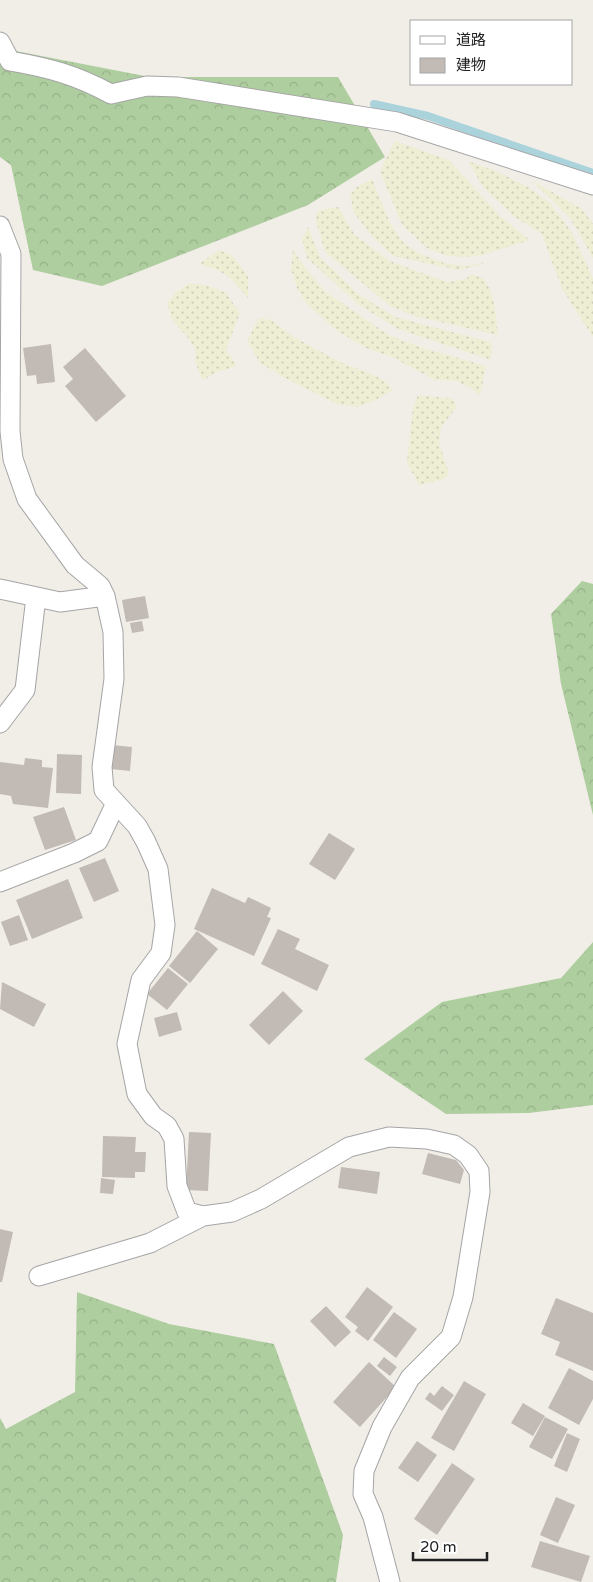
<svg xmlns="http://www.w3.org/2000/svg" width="593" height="1582" viewBox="0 0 593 1582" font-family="'Varela Round','Noto Sans JP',sans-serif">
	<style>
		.farmland { fill: url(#farmland-dots) }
		.forest { fill: url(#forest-crowns) }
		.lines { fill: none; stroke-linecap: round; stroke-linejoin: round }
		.stream { stroke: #abd3dc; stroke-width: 8 }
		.building { fill: #c2bab5 }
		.minor-casing { stroke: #a5a5a5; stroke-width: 21 }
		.minor { stroke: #fff; stroke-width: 19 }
	</style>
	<defs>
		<pattern id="farmland-dots" width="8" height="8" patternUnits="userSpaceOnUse" patternTransform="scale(1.25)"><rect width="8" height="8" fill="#eeeed5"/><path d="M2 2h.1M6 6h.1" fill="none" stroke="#ccccb7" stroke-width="1.8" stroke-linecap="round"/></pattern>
		<pattern id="forest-crowns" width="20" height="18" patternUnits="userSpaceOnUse" patternTransform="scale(1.25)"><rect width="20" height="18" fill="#afce9f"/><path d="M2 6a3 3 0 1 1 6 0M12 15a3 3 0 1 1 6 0" fill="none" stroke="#96b189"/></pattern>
	</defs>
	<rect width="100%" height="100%" fill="#f1eee8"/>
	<path class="farmland" d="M395,141L449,160L501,217L530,240L482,255L467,257L447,256L427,248L402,225L380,171Z
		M468,161L496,171L528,187L551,204L571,231L593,278V337L562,289L542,234L516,218L483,187Z
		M372,179L391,225L404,243L418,253L444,263L465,266L490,262L459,270L393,256L371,235L354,213L350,195L357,187Z
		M531,180L582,209L593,224V258L570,218Z
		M338,207L355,235L390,261L447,282L466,279L471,274L483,278L491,291L495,308L498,335L414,316L390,306L325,252L316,221L317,211Z
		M308,227L320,257L358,294L395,317L490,342L492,347L491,360L398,329L358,304L307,258L302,239Z
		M293,249L305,268L326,292L389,335L423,348L486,366L480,396L471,388L456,381L435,380L394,358L366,348L337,331L306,303L297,288L291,269Z
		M219,250L232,255L248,276V298L230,278L218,270L199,264Z
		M188,284H201L218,289L226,293L240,313L226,350L237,366L217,372L203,380L195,362L196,351L189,339L172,320L167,303L176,292Z
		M259,318L271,320L294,337L340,362L372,374L383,380L393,390L374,401L357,407L337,404L283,377L260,363L247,341Z
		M418,395L454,399L456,408L441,427L439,442L449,474L442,480L419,485L407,463L413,407Z"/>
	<path class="forest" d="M0,48L150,77H338L385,157L308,205L102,286L33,270L11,165L0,157Z
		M582,581L593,584V815L561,684L551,614Z
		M593,942V1105L529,1113L446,1114L364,1059L442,1002L561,978Z
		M77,1292L169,1324L274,1344L343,1535L336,1582H0V1418L6,1429L75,1392Z"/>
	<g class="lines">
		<path class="stream" d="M374,104L428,116L593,173"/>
	</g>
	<path class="building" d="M51,344L55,382L37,384L36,375L27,376L23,348Z
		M85,348L126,396L96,422L65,386L73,379L63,367Z
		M145,596L149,618L126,622L122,600Z
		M142,621L144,631L132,633L130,623Z
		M112,745L132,747L130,771L110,769Z
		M57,754L82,755L81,794L56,793Z
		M25,758L42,760V767L53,768L48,808L13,804L11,796L0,794V762L24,765Z
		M64,807L76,840L45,850L33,817Z
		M329,833L355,849L335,880L309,864Z
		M105,858L119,891L94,902L79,868Z
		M68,879L83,918L32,939L16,900Z
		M212,888L245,903L248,897L271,908L267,917L271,918L254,956L194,929Z
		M19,915L28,940L10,946L1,922Z
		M278,929L300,939L295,949L329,965L317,991L261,964Z
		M197,931L218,949L190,983L169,966Z
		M168,968L188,984L167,1010L147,994Z
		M2,982L46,1004L34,1027L0,1009Z
		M283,991L303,1011L269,1045L249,1025Z
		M177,1012L182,1030L159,1037L154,1018Z
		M189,1132L211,1133L208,1191L186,1190Z
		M103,1136L136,1137L135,1152H146L145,1172H135V1178L102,1177Z
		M428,1153L456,1160L464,1170L460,1184L422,1174Z
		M341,1167L380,1172L377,1194L338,1188Z
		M101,1178L115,1180L113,1194L100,1193Z
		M0,1229L13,1232L2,1282H0Z
		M367,1287L393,1307L368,1341L355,1331L358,1327L345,1317Z
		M556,1298L593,1313V1371L555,1355L560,1342L541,1334Z
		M326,1306L351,1332L335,1347L310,1321Z
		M394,1312L417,1329L396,1358L373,1340Z
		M384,1357L397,1367L390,1376L377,1366Z
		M369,1362L396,1387L360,1427L333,1402Z
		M569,1368L593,1381V1399L579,1425L548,1408Z
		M464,1381L486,1394L454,1451L431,1438Z
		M442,1386L454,1395L442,1411L425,1399L430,1392L434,1396Z
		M523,1403L545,1416L533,1436L511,1423Z
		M545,1417L568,1429L552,1459L529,1447Z
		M567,1433L580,1439L567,1472L554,1466Z
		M417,1441L437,1455L418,1482L398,1468Z
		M452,1463L475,1479L437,1535L414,1519Z
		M556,1497L575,1505L558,1543L540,1535Z
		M540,1541L590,1556L581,1582L531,1567Z"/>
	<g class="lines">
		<g class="minor-casing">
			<path id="minor" d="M0,42L10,61C50,68 76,75 111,94L147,86L178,87L397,122L593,185
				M0,226L11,254L10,431L13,459L27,499L75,565L100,586L105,596
				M0,589L60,602L105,596L113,632L114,679L102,767L104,790L137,826L146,842L158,869L165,925L161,953L141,980L127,1044L137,1094L153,1116L167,1126L174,1139L177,1186L187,1212L203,1216L232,1212L261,1199L349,1147L389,1137L427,1139L454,1145L468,1155L479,1171L480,1192L463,1297L451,1337L410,1378L382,1427L364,1471L363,1494L373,1517L390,1582
				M0,723L25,690L36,597
				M0,882L74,853L98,841L116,803
				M39,1276L150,1243L203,1216"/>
		</g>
		<use href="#minor" class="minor"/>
	</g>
	<rect x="410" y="20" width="162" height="65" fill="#ffffff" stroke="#a6a6a6"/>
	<rect x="420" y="36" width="25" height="8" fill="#ffffff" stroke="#a6a6a6"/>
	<text x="456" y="45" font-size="15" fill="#212121">道路</text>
	<rect x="420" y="58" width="25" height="15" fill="#c2bab5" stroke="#a6a6a6"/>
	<text x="456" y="70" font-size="15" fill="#212121">建物</text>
	<path d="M413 1552v8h74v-8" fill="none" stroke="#212121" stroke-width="2.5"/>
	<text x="420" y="1552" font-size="15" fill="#212121" stroke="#ffffff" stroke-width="4" paint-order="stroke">20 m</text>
</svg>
